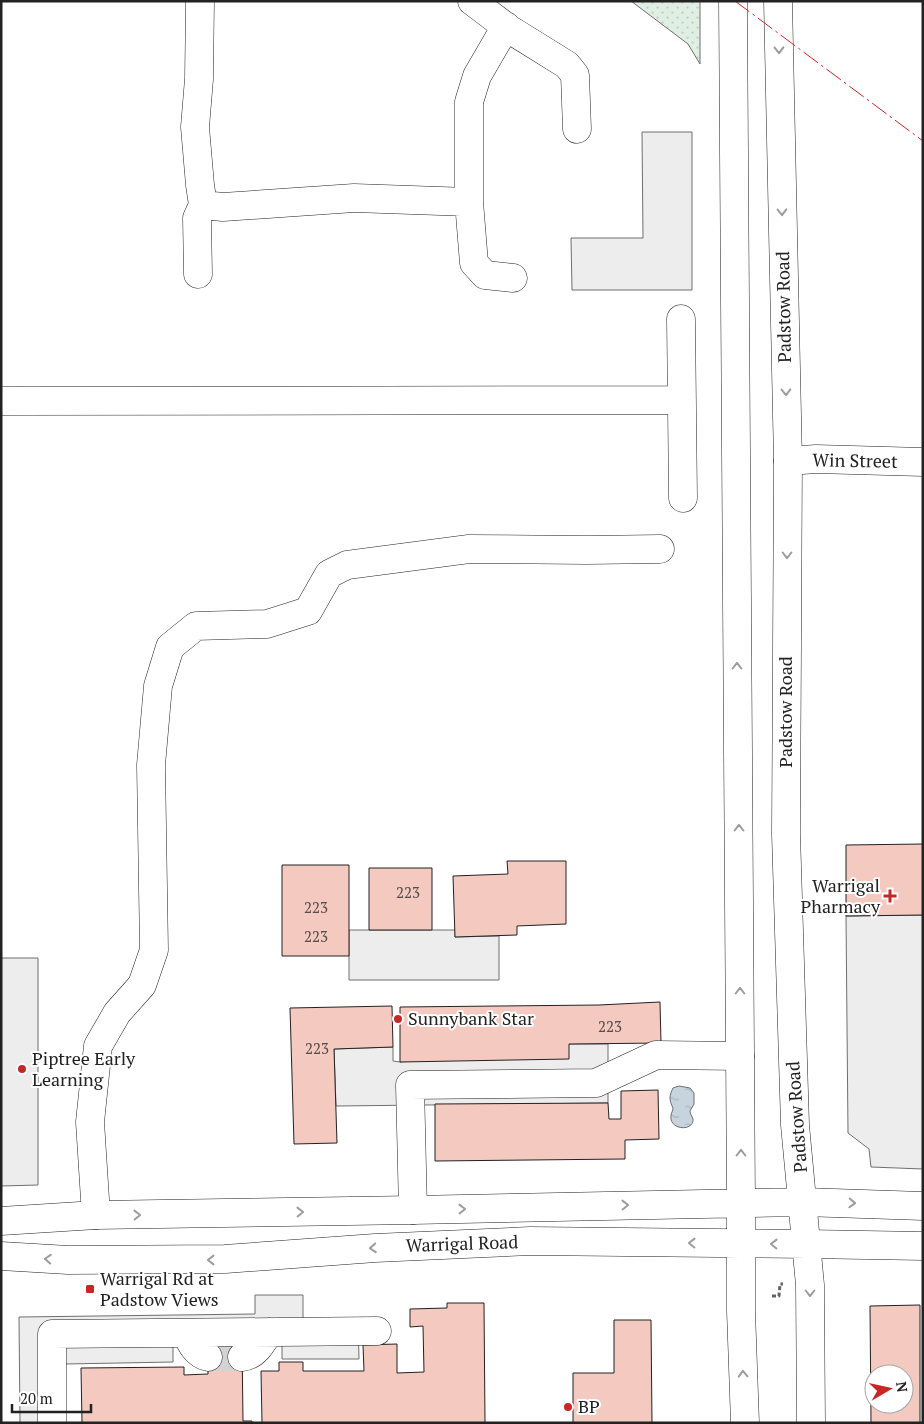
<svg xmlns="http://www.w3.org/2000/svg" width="924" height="1424" viewBox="0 0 924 1424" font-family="'PT Serif',serif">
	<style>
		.park { fill: url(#park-dots); stroke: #6f6f6f }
		.parking { fill: #ededed; stroke: #6f6f6f }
		.water { fill: url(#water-ripples); stroke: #6f6f6f }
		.building { fill: #f3c9c0; stroke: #222; fill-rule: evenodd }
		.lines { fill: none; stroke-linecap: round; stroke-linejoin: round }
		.minor-tunnel { stroke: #d3d3d3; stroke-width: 28; stroke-dasharray: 28 14; stroke-linecap: butt }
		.minor-casing { stroke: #222; stroke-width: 29 }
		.major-casing { stroke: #222; stroke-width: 29 }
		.path { stroke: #646464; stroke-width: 3; stroke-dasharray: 4 2.5; stroke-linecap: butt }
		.minor { stroke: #fff; stroke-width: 28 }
		.major { stroke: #fff; stroke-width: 28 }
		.power { stroke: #c62828; stroke-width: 1; stroke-dasharray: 18 4 2.5 4; stroke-linecap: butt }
		.oneway { stroke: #9c9c9c }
		.poi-dot { fill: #c62828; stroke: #fff; stroke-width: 2 }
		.labels { text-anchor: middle; stroke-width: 4; stroke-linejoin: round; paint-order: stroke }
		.number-label { font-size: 15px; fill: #564c4a }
		.street-label { font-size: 18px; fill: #222; stroke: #fff }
		.poi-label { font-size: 18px; fill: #222; stroke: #fff; text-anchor: start }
	</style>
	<defs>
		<pattern id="park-dots" width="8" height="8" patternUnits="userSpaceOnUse" patternTransform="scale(1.25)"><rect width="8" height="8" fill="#e0efe3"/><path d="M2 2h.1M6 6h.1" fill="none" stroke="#c0cdc2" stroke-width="1.8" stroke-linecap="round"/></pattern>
		<pattern id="water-ripples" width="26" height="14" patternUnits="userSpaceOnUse" patternTransform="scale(1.25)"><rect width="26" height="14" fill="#c7d3dd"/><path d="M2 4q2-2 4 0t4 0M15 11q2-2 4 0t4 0" fill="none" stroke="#abb5bd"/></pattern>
	</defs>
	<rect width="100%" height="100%" fill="#fff"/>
	<path class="park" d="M631,1H700V64L688,44Z"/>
	<path class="parking" d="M642,132H692V290H572L571,238H643Z
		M923,915V1169L871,1167L869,1149L848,1133L846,916Z
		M349,930H455V937L499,936V980H349Z
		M1,958H38V1185L1,1186Z
		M569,1044H608V1103L336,1106L334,1049L393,1047V1061L400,1062Z
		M255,1295H303V1320L358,1319L359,1359H282V1339L173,1340V1362L65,1364V1423H20L19,1317L255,1314Z"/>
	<path class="water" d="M679,1086L690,1088L694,1093V1104L690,1111C690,1114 692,1116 693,1119C694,1132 669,1130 671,1116C671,1113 673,1111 673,1108C669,1100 669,1096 673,1088Z"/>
	<path class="building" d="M923,844V915L846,916V845Z
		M507,861H566V924L517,926V935L455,937L453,876L508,874Z
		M282,865H349V956H282Z
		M369,868H432V930H369Z
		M660,1002L661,1043L569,1044V1059L400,1062V1007L599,1005Z
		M392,1006L393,1047L334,1049L337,1143L294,1144L290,1008Z
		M658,1090L659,1139L625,1140V1159L435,1161V1104L608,1103L609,1119H621V1091Z
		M447,1303H484L485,1423H262L261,1371H279V1362H303V1371H364L363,1345L397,1344V1373L424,1372L423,1326L410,1327V1309L447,1308Z
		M920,1305V1423H871L870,1306ZM874,1374H904V1404H874Z
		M614,1320H651L652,1423H573V1373H614Z
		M208,1342H242L243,1421H252V1423H82L81,1368L184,1367V1375L208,1374Z"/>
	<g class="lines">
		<path class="minor-tunnel" d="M208,1357H242"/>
		<g class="minor-casing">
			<path id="minor" d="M200,1L199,79L195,127L200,185L203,205L223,207L354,198L469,202
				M472,1L509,29L567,65L575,75L577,129
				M506,26L477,76L469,102V202L474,263L485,275L513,278
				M198,274L197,218L203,205
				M681,319L683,498
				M1,401L682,400
				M788,461L816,459L923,462
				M803,1202L923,1206
				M413,1210L410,1085L596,1083L656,1055L740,1056
				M96,1215L90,1122L98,1046L117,1013L142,985L154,950L151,765L158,686L170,647L196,626L267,624L308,611L329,574L347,565L469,549L587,550L660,549
				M807,1244L923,1246
				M186,1333C191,1344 196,1354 208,1357
				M242,1357C255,1356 263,1342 269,1332
				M52,1423V1334L377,1331"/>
		</g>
		<g class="major-casing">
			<path id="major" d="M733,1L741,1202V1311L745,1423
				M778,1L788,461L786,834L795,1125L810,1285L811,1423
				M1,1221L96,1215L413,1210L803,1202
				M1,1256L68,1260L225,1259L375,1248L530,1241L807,1244"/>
		</g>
		<path class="path" d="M772,1296H779L780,1284H783"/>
		<use href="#minor" class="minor"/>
		<use href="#major" class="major"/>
		<path class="power" d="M735,1L923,141"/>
	</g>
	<defs><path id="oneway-chevron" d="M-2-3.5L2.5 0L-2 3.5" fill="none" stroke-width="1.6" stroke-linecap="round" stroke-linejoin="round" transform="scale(1.25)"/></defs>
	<g class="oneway">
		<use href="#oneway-chevron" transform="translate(779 50) rotate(89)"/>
		<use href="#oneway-chevron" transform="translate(782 212) rotate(89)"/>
		<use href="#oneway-chevron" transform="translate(786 392) rotate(89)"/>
		<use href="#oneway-chevron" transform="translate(787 555) rotate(90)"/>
		<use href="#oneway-chevron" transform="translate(737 666) rotate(-90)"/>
		<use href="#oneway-chevron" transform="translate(739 828) rotate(-90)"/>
		<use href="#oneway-chevron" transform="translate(740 991) rotate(-90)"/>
		<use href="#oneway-chevron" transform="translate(741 1153) rotate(-90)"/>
		<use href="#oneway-chevron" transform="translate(852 1203) rotate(2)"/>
		<use href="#oneway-chevron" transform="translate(625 1205) rotate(-1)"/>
		<use href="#oneway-chevron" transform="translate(462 1209) rotate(-1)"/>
		<use href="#oneway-chevron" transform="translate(300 1212) rotate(-1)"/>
		<use href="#oneway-chevron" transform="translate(137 1215) rotate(-1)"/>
		<use href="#oneway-chevron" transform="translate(692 1243) rotate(-179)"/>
		<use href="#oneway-chevron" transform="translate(774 1244) rotate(-179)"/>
		<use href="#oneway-chevron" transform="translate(373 1248) rotate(176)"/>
		<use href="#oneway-chevron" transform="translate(48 1259) rotate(-176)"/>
		<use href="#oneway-chevron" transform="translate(211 1260) rotate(180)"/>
		<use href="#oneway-chevron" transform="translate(810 1293) rotate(90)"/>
		<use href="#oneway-chevron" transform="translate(743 1374) rotate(-92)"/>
	</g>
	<g class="poi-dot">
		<path d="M887.5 888.5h5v5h5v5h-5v5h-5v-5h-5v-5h5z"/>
		<circle cx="398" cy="1019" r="5"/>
		<circle cx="22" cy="1069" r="5"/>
		<rect x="85" y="1284" width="10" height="10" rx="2.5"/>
		<circle cx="568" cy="1407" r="5"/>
	</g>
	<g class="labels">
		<g class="number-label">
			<text x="408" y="898">223</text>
			<text x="316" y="913">223</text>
			<text x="316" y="942">223</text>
			<text x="610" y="1032">223</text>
			<text x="317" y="1054">223</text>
		</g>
		<g class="street-label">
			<text transform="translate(784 307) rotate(-91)" y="6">Padstow Road</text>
			<text transform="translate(855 461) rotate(1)" y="6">Win Street</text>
			<text transform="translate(786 712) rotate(-90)" y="6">Padstow Road</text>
			<text transform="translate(797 1117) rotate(-94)" y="6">Padstow Road</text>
			<text transform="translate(462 1244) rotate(-2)" y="6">Warrigal Road</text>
		</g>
		<g class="poi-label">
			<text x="880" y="892" text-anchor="end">Warrigal<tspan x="880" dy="21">Pharmacy</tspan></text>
			<text x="408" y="1025">Sunnybank Star</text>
			<text x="32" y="1065">Piptree Early<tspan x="32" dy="21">Learning</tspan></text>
			<text x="100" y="1285">Warrigal Rd at<tspan x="100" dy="21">Padstow Views</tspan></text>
			<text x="578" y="1413">BP</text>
		</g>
	</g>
	<rect width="924" height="1424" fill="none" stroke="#222222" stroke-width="5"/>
	<g transform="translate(889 1389) rotate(81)"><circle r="24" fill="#ffffff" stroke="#a7a7a7"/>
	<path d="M0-4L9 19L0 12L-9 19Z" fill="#c62828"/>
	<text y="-8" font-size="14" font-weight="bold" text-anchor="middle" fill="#222222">N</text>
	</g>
	<path d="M12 1404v8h79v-8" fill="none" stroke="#222222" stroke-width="2.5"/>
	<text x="20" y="1404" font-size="15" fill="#222222" stroke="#ffffff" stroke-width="4" paint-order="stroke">20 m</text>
</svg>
